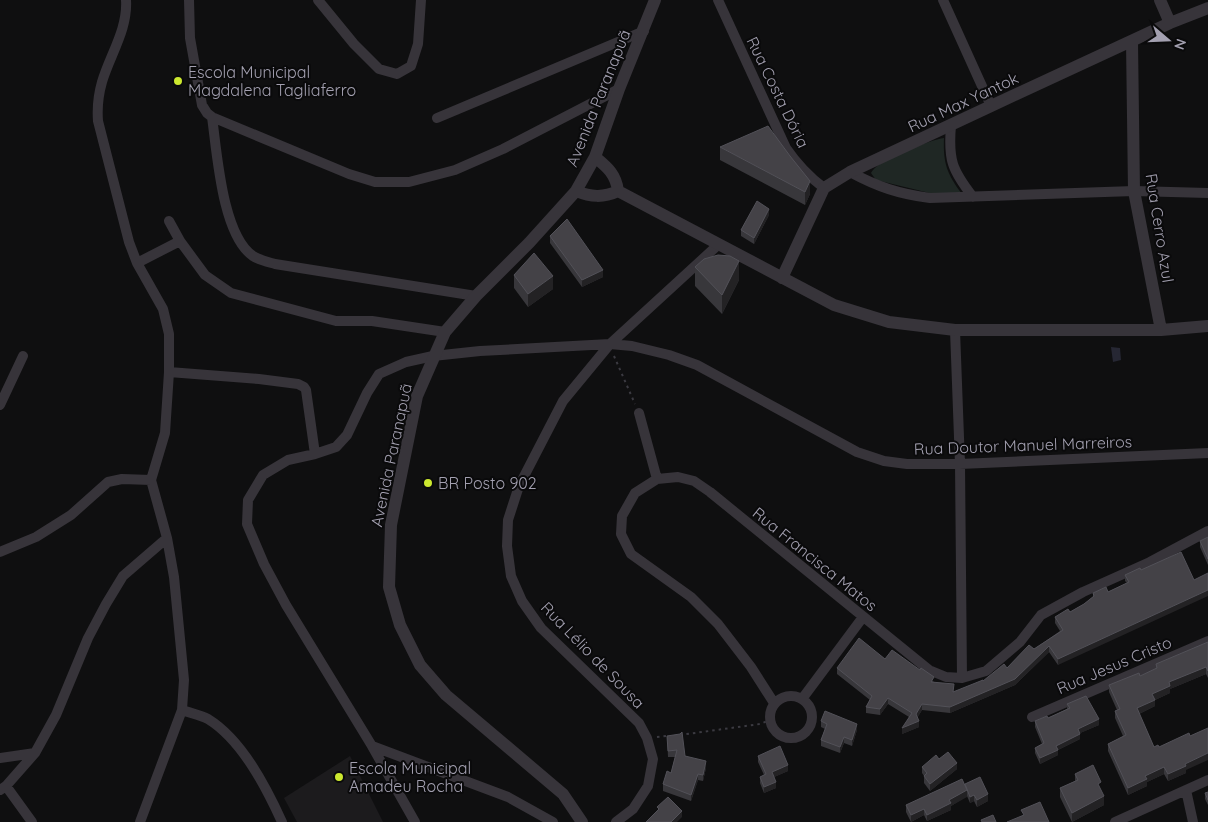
<svg xmlns="http://www.w3.org/2000/svg" width="1208" height="822" viewBox="0 0 1208 822" font-family="Quicksand,sans-serif">
	<style>
		.built { fill: #1c1b1d }
		.green { fill: #1f2724 }
		.water { fill: #262733 }
		.lines { fill: none; stroke-linecap: round; stroke-linejoin: round }
		.path { stroke: #3b3a41; stroke-width: 2; stroke-dasharray: 2.5 4; stroke-linecap: butt }
		.minor { stroke: #37343a; stroke-width: 10 }
		.tertiary { stroke: #37343a; stroke-width: 12 }
		.wall { fill: #38373b }
		.shaded-wall { fill: #232224 }
		.building { fill: #444247; stroke: #525158 }
		.poi-dot { fill: #cce82f; stroke: #0a0a0b; stroke-width: 2 }
		.labels { text-anchor: middle; stroke-width: 4; stroke-linejoin: round; paint-order: stroke }
		.poi-label { font-size: 16px; fill: #a3a0b0; stroke: #0a0a0b; text-anchor: start }
		.street-label { font-size: 16px; fill: #a3a0b0; stroke: #0a0a0b }
	</style>
	<rect width="100%" height="100%" fill="#0f0f10"/>
	<path class="built" d="M350,756L383,822H297L284,798Z"/>
	<path class="green" d="M944,138C943,163 947,174 962,194L942,196L876,180L871,173C877,160 930,140 944,138Z"/>
	<path class="water" d="M1111,347L1120,348L1121,360L1113,362Z"/>
	<g class="lines">
		<path class="path" d="M614,356L635,404
			M680,735L760,724L770,720
			M657,737L667,736"/>
		<path class="minor" d="M126,0C128,29 110,55 102,82C98,96 97,108 98,121L129,242L137,263L163,309L169,334V372L165,433L151,480L167,538L174,577L184,680L182,710L140,822
			M189,0L190,38L202,105L207,113L212,117L349,174L375,182H409L455,170L503,149L619,89
			M318,0L354,44L379,69L397,74L411,66L418,44L421,0
			M718,0L786,148C797,164 808,176 824,188
			M943,0L991,106
			M212,117C217,152 222,235 253,256C259,260 268,262 275,264L476,296
			M437,118L644,31
			M951,125C948,160 952,170 973,197
			M850,172C878,187 899,194 930,198L1134,191L1208,193
			M169,221L180,241L205,275L231,293L336,321H372L445,332
			M137,263L180,241
			M955,330L960,464L962,678
			M169,372L259,379L298,384L304,387L306,390L315,454
			M0,405L23,356
			M639,413L657,479
			M0,552L36,537L71,515L108,482L122,479L151,480
			M770 717a21 21 0 1 1 42 0a21 21 0 1 1-42 0Z
			M802,699L863,617
			M774,703L751,667L718,624L691,597L631,554L621,534L622,516L635,493L657,479L678,477L694,481L710,492L929,670L946,677L962,678L986,671L1020,642L1041,615L1083,592L1150,562L1208,531
			M182,710C190,713 200,715 208,719C242,740 266,787 282,822
			M1032,717L1208,641
			M372,746L508,797L553,822
			M0,758L35,753
			M6,786L32,822
			M0,790L6,786L35,753L56,715L88,638L106,604L123,576L167,538
			M1186,790L1193,822
			M415,822L372,746L286,605L264,564L247,524L248,500L263,475L288,460L315,454L336,447L347,435L367,393L379,374L406,362L433,356L480,351L610,344L632,346L669,355L697,365L857,452L884,461L907,464H960L1208,453
			M616,822L633,809L648,786L653,759L647,738L639,723L541,628L522,601L511,576L507,546L508,520L519,486L563,401L610,344L719,244
			M1115,822L1208,780"/>
		<path class="tertiary" d="M1160,0L1170,23
			M1132,42L1134,191L1161,330
			M595,157C607,167 616,174 618,191
			M576,191C591,197 603,198 618,191
			M618,191L834,305L889,322L955,330H1161L1208,326
			M782,278L824,188L850,172L991,106L1170,23L1208,8
			M582,822L563,794L446,695L420,665L400,625L389,587L391,525L417,396L445,332L476,296L529,243L576,191L595,157L619,89L655,0"/>
	</g>
	<path class="wall" d="M720,147L810,194L805,205L720,160Z
		M769,215L754,244L741,236V230Z
		M550,236L603,277L582,287L550,243Z
		M695,267L739,280L722,314L695,286Z
		M514,275L553,289L528,307L514,288Z
		M1208,537V565L1200,547V541Z
		M1141,570L1058,665L1049,652L1015,685L950,713L922,710L917,718L919,727L902,734L909,717L888,704L880,715L866,713V707L870,700L837,674V668L885,659L920,670L934,682L954,692L983,681L1007,668L1060,631L1055,623V617L1070,612L1084,604L1093,597V593L1108,592L1127,583L1125,581V575Z
		M1208,642V678L1206,674L1170,689V693L1155,700V706L1139,714L1154,747H1159L1186,770V773L1168,781L1164,774L1147,782V786L1128,795L1108,751V744L1123,736L1115,718V711L1117,710L1109,692V685L1140,676L1156,669V664Z
		M1067,704L1099,725L1080,733V739L1058,750V755L1040,764L1035,753V748L1042,744L1035,727V721L1048,718L1067,709Z
		M821,721L857,730L852,746L844,743L840,753L821,746V740L825,729L821,727Z
		M667,736L685,756L706,768L703,781L698,780L691,801L663,791V784L671,773L675,757H668Z
		M758,756L788,771L774,777L776,788L764,793L760,783V777L764,775L758,762Z
		M939,759L957,769L930,791L924,783V776L922,773V767Z
		M1075,774L1101,790L1104,805L1072,822L1060,797V788L1075,781Z
		M965,784L988,801L977,807L974,801L970,803L967,796L951,806V810L927,821L924,815L911,822L906,812V805Z
		M1208,792V805L1205,799V793Z"/>
	<path class="shaded-wall" d="M810,181V194L805,205V192Z
		M769,209V215L754,244V238Z
		M739,261V280L722,314V295Z
		M603,270V277L582,287V280Z
		M553,276V289L528,307V294Z
		M1208,590V596L1058,665V659Z
		M1049,646V652L1015,685L950,713V707Z
		M1206,667V674L1170,689V693L1155,700V706L1137,715V708L1152,694L1169,682Z
		M888,698V704L880,715V709Z
		M922,704V710L916,720V714Z
		M1099,719V725L1078,734V729Z
		M919,721V727L902,734V728Z
		M857,724V730L852,746V740Z
		M1080,734V739L1058,750V755L1040,764V758L1056,746Z
		M844,737V743L840,753V747Z
		M1208,753V760L1186,770V773L1168,781V774L1185,764Z
		M706,761V768L703,781V775Z
		M957,763V769L930,791V784Z
		M788,765V771L772,778V772Z
		M1164,767V774L1147,782V786L1128,795V788L1145,776Z
		M698,774V780L691,801V795Z
		M776,782V788L764,793V787Z
		M967,790V797L951,806V810L927,821V815L949,800Z
		M988,794V801L977,807V800Z
		M974,795V801L970,803V797Z
		M1104,796V805L1072,822V813Z
		M924,809V815L911,822V815Z
		M682,811V817L677,822H671Z"/>
	<path class="building" d="M768,126L790,156L810,181L805,192L720,147Z
		M757,201L769,209L754,238L741,230Z
		M567,219L603,270L582,280L550,236Z
		M534,253L553,276L528,294L514,275Z
		M718,255L730,256L739,261L722,295L695,267L704,259Z
		M1208,537V559L1200,541Z
		M1181,552L1194,580L1208,573V590L1058,659L1049,646L1015,679L950,707L922,704L916,714L919,721L902,728L912,713L888,698L880,709L866,707L872,696L837,668L859,638L885,659L892,650L920,670L921,668L934,677L931,682L954,684L953,692L983,680V681L1004,664L1007,668L1029,645L1034,649L1063,630L1055,617L1068,609L1070,612L1084,604L1094,596L1093,593L1106,587L1108,592L1129,582L1125,575L1140,568L1141,570Z
		M1208,642V671L1206,667L1169,682L1170,686L1152,694L1155,700L1137,708L1154,747L1158,745L1159,747L1189,733L1190,736L1208,728V753L1185,764L1186,766L1168,774L1164,767L1145,776L1147,779L1128,788L1108,744L1126,735L1115,711L1120,709L1109,685L1139,673L1140,676L1157,668L1156,664Z
		M1086,696L1099,719L1078,729L1080,734L1056,746L1058,750L1040,758L1035,748L1044,743L1035,721L1047,716L1048,718L1070,708L1067,704Z
		M825,711L857,724L852,740L844,737L840,747L821,740L827,724L821,721Z
		M682,732L685,756L706,761L703,775L698,774L691,795L663,784L667,771L671,773L677,750L668,751L667,736L680,734Z
		M780,746L788,765L772,772L776,782L764,787L760,777L766,774L758,756Z
		M948,752L957,763L930,784L924,776L927,773L922,767L936,755L939,759Z
		M1093,765L1101,782L1098,784L1104,796L1072,813L1060,788L1078,780L1075,774Z
		M980,777L988,794L977,800L974,795L970,797L965,784Z
		M962,779L967,790L949,800L951,803L927,815L924,809L911,815L906,805Z
		M1208,792V800L1205,793Z
		M668,797L682,811L671,822H646L659,809L657,807Z
		M1040,802L1049,822H1007L1024,815L1021,810Z
		M993,815L996,822H982L981,820Z"/>
	<g class="poi-dot">
		<circle cx="178" cy="81" r="5"/>
		<circle cx="428" cy="483" r="5"/>
		<circle cx="339" cy="777" r="5"/>
	</g>
	<g class="labels">
		<g class="poi-label">
			<text x="188" y="78">Escola Municipal<tspan x="188" dy="18">Magdalena Tagliaferro</tspan></text>
			<text x="438" y="489">BR Posto 902</text>
			<text x="349" y="774">Escola Municipal<tspan x="349" dy="18">Amadeu Rocha</tspan></text>
		</g>
		<g class="street-label">
			<text transform="translate(778 92) rotate(64)" y="6">Rua Costa Dória</text>
			<text transform="translate(598 98) rotate(-68)" y="6">Avenida Paranapuã</text>
			<text transform="translate(963 102) rotate(-25)" y="6">Rua Max Yantok</text>
			<text transform="translate(1160 228) rotate(81)" y="6">Rua Cerro Azul</text>
			<text transform="translate(1023 445) rotate(-2)" y="6">Rua Doutor Manuel Marreiros</text>
			<text transform="translate(391 455) rotate(-78)" y="6">Avenida Paranapuã</text>
			<text transform="translate(815 559) rotate(39)" y="6">Rua Francisca Matos</text>
			<text transform="translate(593 655) rotate(46)" y="6">Rua Lélio de Sousa</text>
			<text transform="translate(1114 665) rotate(-23)" y="6">Rua Jesus Cristo</text>
		</g>
	</g>
	<g transform="translate(1168 40) rotate(109)" stroke="#0a0a0b" stroke-width="4" paint-order="stroke">
	<path d="M0-4L9 19L0 12L-9 19Z" fill="#a3a0b0"/>
	<text y="-8" font-size="14" font-weight="bold" text-anchor="middle" fill="#a3a0b0">N</text>
	</g>
</svg>
